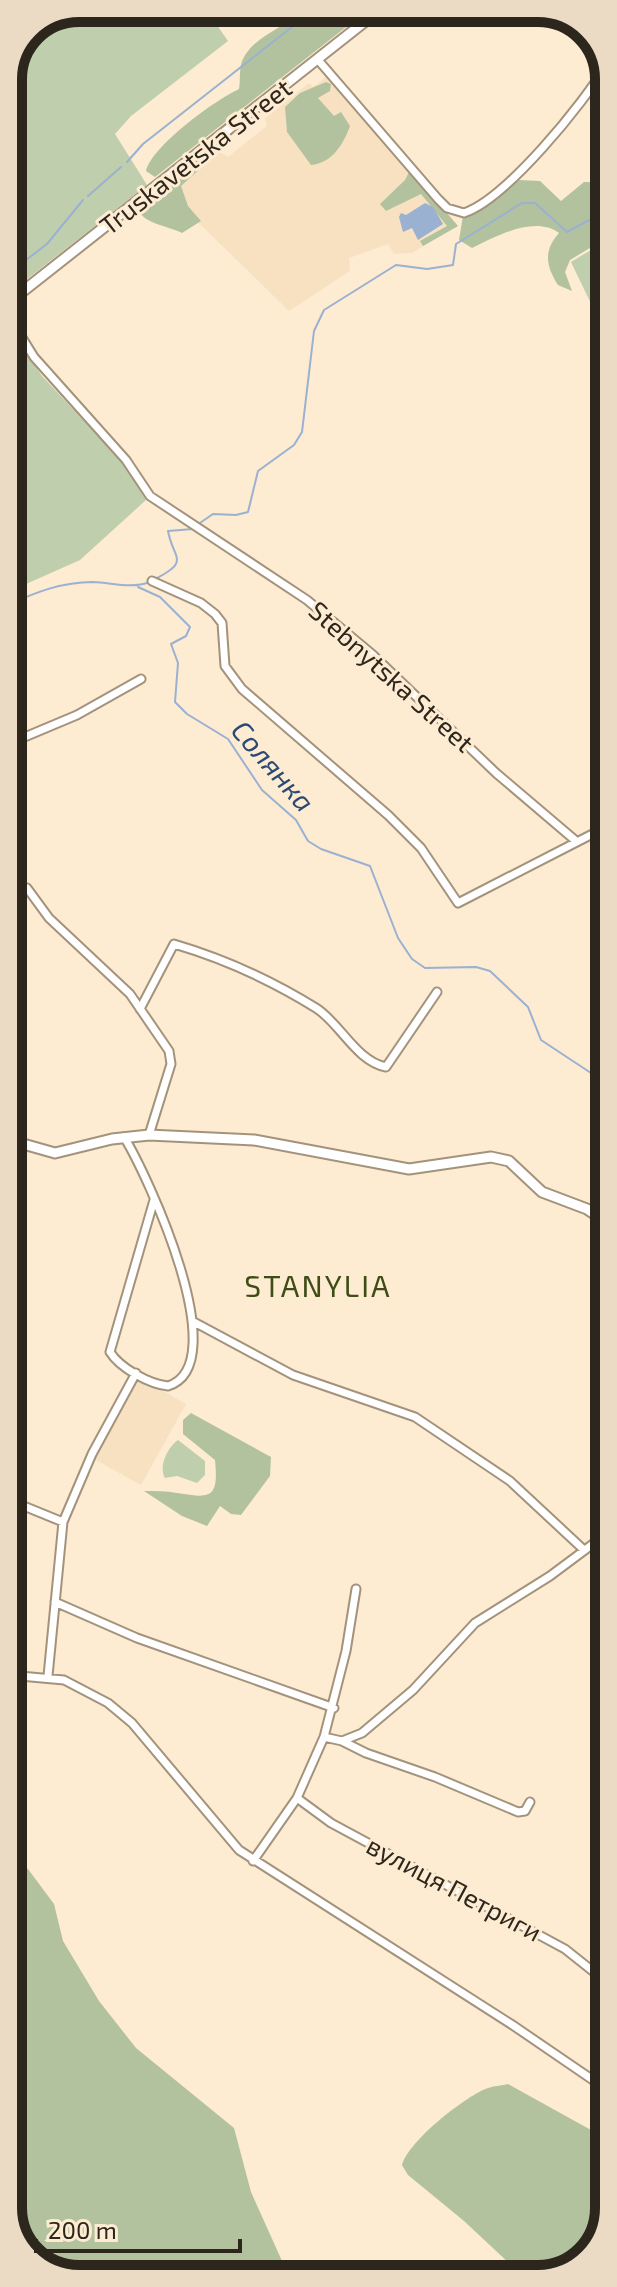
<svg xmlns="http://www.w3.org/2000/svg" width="617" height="2287" viewBox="0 0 617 2287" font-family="'Exo 2',sans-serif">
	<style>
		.built { fill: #f7e1c1 }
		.green { fill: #bfceac }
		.forest { fill: #b2c29e }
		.water { fill: #9ab1d1 }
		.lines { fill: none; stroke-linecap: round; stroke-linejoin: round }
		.stream { stroke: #9ab1d1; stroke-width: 2 }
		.minor-casing { stroke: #a4937c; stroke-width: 11 }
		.tertiary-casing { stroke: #a4937c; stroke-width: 13 }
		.minor { stroke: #fff; stroke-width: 7 }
		.tertiary { stroke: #fff; stroke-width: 9 }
		.labels { text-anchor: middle; stroke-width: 6; stroke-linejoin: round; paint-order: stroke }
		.street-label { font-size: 26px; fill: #2d261d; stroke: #fdebd2 }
		.water-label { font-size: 28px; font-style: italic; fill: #2a4a75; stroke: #fdebd2 }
		.quarter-label { font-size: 30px; letter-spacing: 2px; fill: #3e4c16; stroke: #fdebd2 }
		.rim { fill: none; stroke: #2d261d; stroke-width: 10 }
	</style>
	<rect width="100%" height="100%" fill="#fdebd2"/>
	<path class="built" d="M325,78H331L458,226L412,253L394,254L388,244L349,258L350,271L289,311L168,193L218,151L228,157L267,126L265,118L309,83L313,87Z
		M139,1378L186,1404L141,1485L94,1459Z"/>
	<path class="green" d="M79,8H205L228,41L131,116L115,134L147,185L8,294V79L29,29Z
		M608,240V339L571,262Z
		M8,325L42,376L127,467L146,500L80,560L8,592Z
		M178,1440L205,1461V1475L197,1483L177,1476L165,1478C158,1466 168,1447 178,1440Z"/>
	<path class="forest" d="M303,8L369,9L155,177L146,171C152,146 215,100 239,89C241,79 238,67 244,57C257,34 287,28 303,8Z
		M326,82L331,84L330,91L318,98L334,116L341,112L350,126C343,145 332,163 311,165L287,132L285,107L300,93Z
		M202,160L205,164L181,186L188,206L201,221L182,233C166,225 146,225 137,209Z
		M410,170L458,226L423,246L420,241L447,226L421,194L386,211L380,204L405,180Z
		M519,180L540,181L561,201L584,182H608V237L570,260L565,272L572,291L558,285C546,266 543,251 559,233C535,215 496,236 472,248L459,240L463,216L477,210Z
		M191,1413L271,1457L270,1476L241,1515L231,1514L220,1506L207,1526L182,1516L144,1491C155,1491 166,1491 177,1493C210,1498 219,1500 215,1460L183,1434V1420Z
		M9,1860L28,1869L54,1904L63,1941L99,2001L136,2048L234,2128L251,2192L282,2261L300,2278H70L32,2261L9,2222Z
		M508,2084L609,2140V2208L594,2251L552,2278H525L464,2221L408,2175L402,2165C409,2141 460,2101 483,2090C491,2086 500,2086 508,2084Z"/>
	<path class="water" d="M425,203L433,207L443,224L418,240L412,228L403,232L399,217L401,213L406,215Z"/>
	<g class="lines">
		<path class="stream" d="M127,162L143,144L316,8
			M88,196L121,167
			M9,273L47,244L83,200
			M197,525L213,514L236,515L248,512L258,471L294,445L302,432L314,331L324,310L396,265L427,269L453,265L456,244L522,203H535L567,232L608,210
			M155,579C191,561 173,559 168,531L193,529
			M138,587L160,597L190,627L186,636L171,644L178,663L175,702L187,714L228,739L262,790L296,820L308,841L321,849L370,866L398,938L412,959L425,968L476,967L490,971L528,1007L541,1040L591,1073L608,1100
			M8,605C36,592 62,582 93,582C114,583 131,589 150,582"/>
		<g class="minor-casing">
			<path id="minor" d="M319,61L438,199L447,208L464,213C506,199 584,103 607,64
				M8,315L34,357L126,460L150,496L307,600L373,655L496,773L576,841
				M152,581L201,603L215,614L222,623L225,666L242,689L388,815L421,848L458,903L608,826
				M8,744L77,715L141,679
				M27,888L49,918L130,994L169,1051L171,1064L149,1135
				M140,1009L174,944C225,959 271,980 316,1008C340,1023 356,1061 386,1067L437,992
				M124,1137C147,1174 236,1365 168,1386C149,1384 120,1368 110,1352L154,1200
				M194,1322L293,1375L415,1417L510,1481L584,1550
				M9,1500L63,1522
				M55,1602L137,1638L334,1708
				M9,1675L64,1680L108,1703L132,1723L239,1850L514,2026L609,2091
				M48,1676L63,1522L92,1454L136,1373
				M324,1737L342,1741L362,1733L413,1690L475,1623L550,1576L609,1532
				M342,1741L366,1753L435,1777L518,1812L525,1811L530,1802
				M297,1798L331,1823L565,1949L609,1984
				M253,1861L297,1798L324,1737L346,1651L356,1589"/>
		</g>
		<g class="tertiary-casing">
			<path id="tertiary" d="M8,303L382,8
				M9,1140L55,1153L112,1139L149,1135L254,1140L409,1169L491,1157L509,1161L542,1192L587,1209L608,1223"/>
		</g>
		<use href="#minor" class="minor"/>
		<use href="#tertiary" class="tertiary"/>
	</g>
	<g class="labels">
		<g class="street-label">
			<text transform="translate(196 157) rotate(-38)" y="9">Truskavetska Street</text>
			<text transform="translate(391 677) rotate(42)" y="9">Stebnytska Street</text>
			<text transform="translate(454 1889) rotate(28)" y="9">вулиця Петриги</text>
		</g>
		<g class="water-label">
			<text transform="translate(273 766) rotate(49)" y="10">Солянка</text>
		</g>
		<g class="quarter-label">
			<text x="318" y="1297">STANYLIA</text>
		</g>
	</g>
	<path d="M0 0H617V2287H0ZM79 22H538A57 57 0 0 1 595 79V2208A57 57 0 0 1 538 2265H79A57 57 0 0 1 22 2208V79A57 57 0 0 1 79 22Z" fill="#ecdbc4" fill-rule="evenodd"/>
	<path class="rim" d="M79 22H538A57 57 0 0 1 595 79V2208A57 57 0 0 1 538 2265H79A57 57 0 0 1 22 2208V79A57 57 0 0 1 79 22Z"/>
	<path d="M36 2239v12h204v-12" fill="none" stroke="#2d261d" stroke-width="4"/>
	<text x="48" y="2239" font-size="24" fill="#2d261d" stroke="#fdebd2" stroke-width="6" paint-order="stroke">200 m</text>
</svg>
